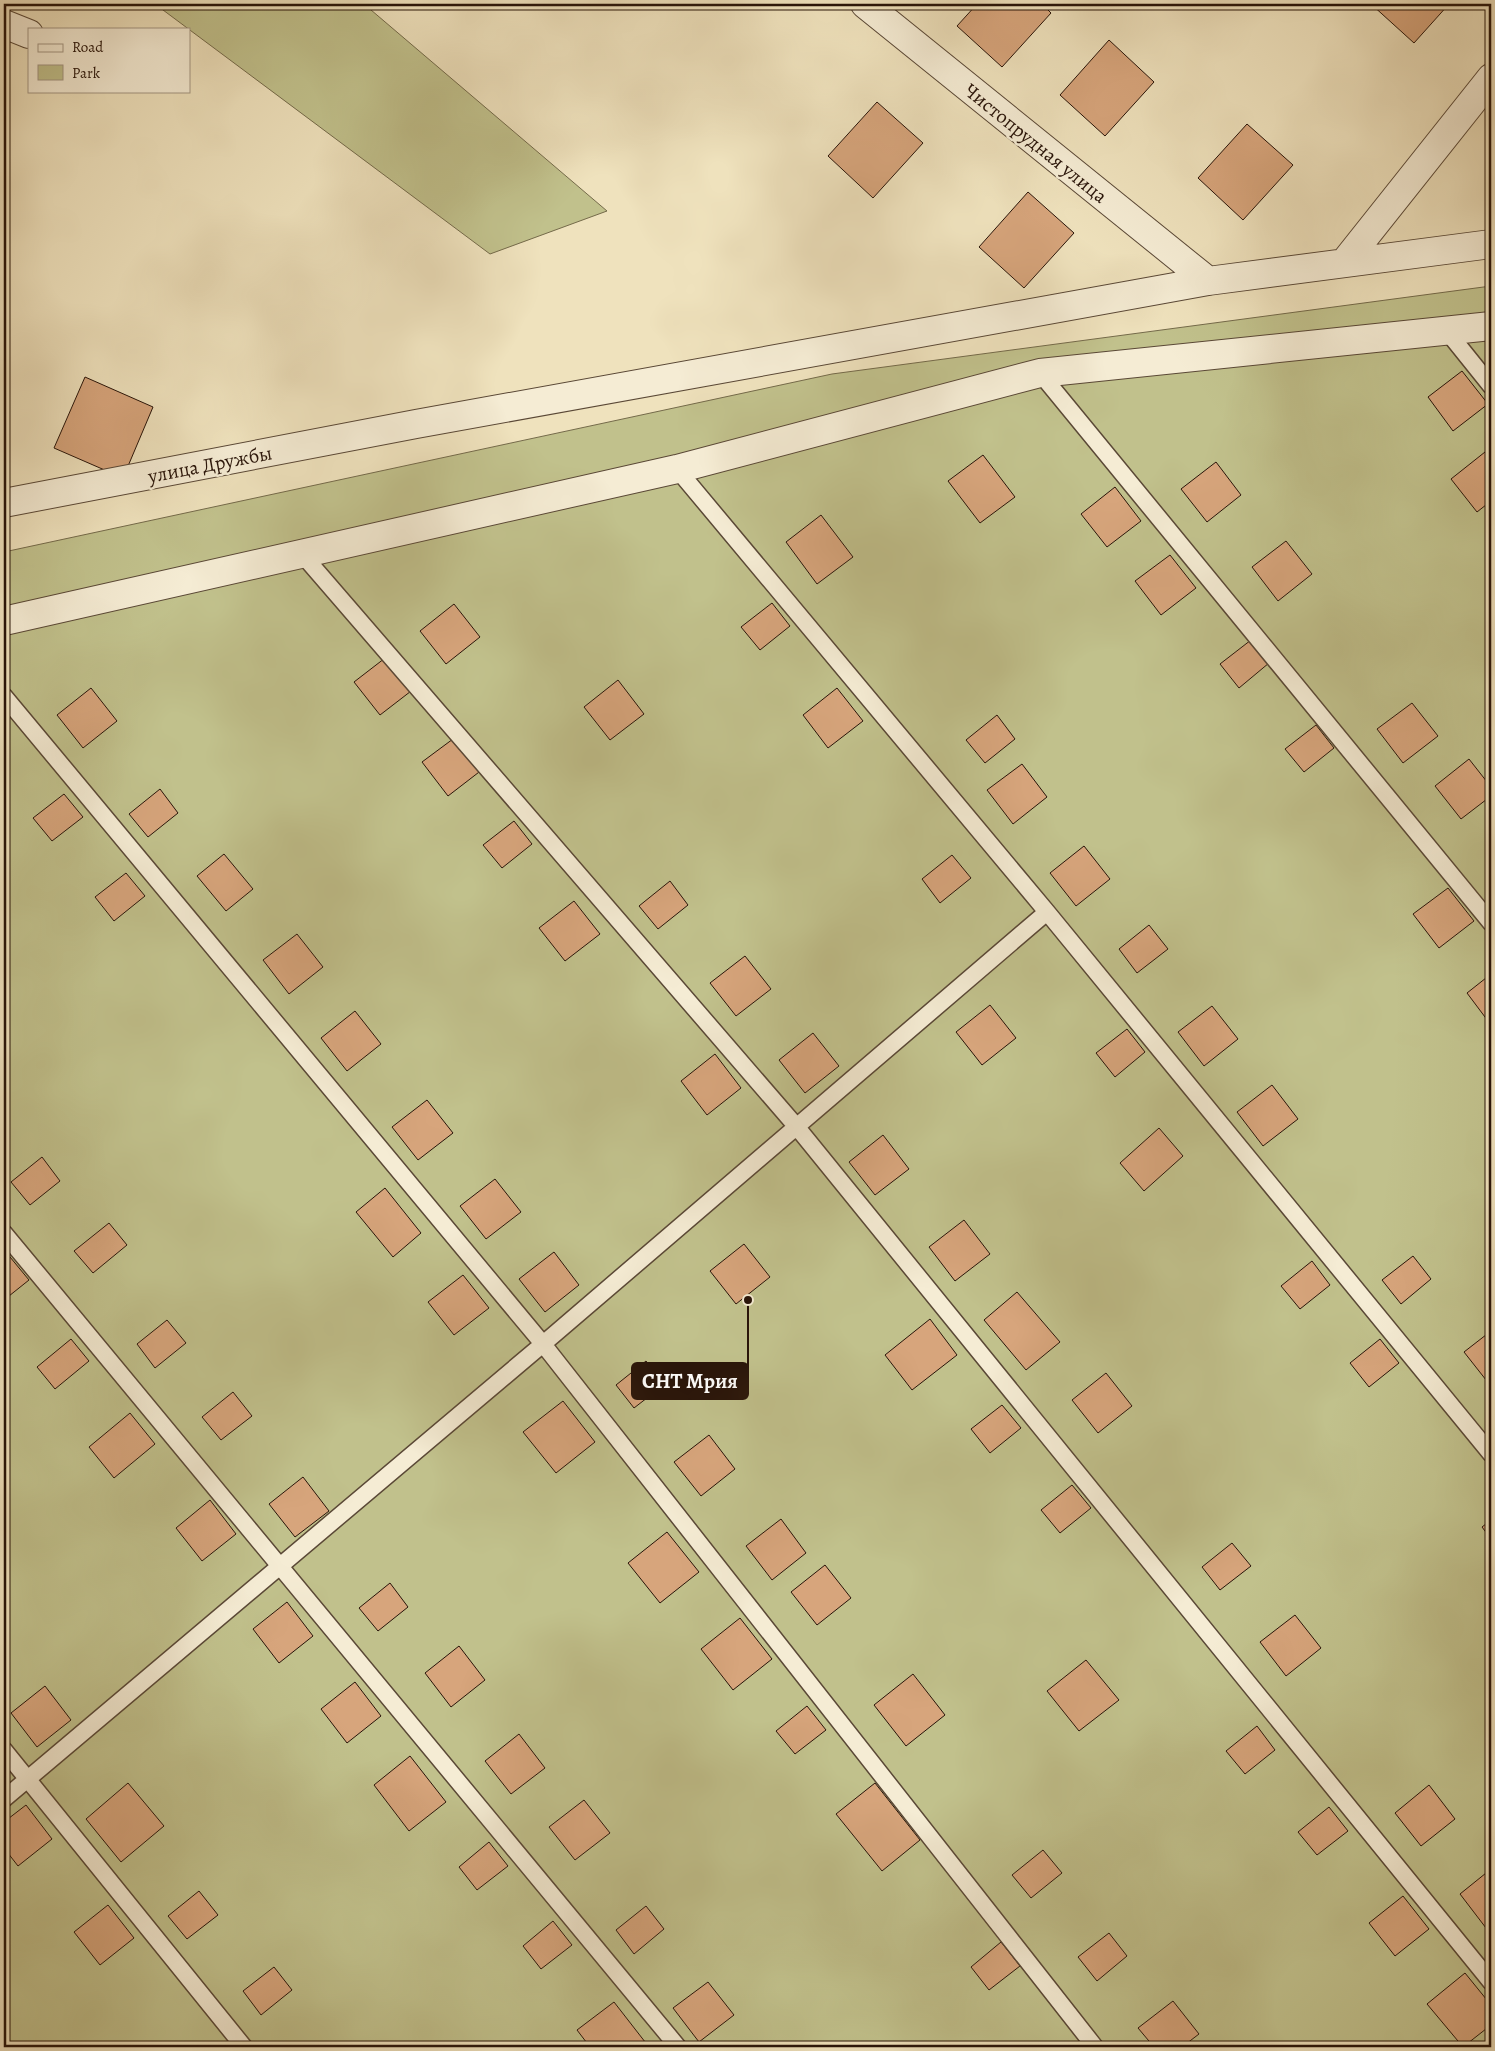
<svg xmlns="http://www.w3.org/2000/svg" width="1495" height="2051" viewBox="0 0 1495 2051" font-family="Alegreya,serif">
<rect width="100%" height="100%" fill="#efe2bd"/>
<filter id="stains"><feTurbulence type="fractalNoise" baseFrequency=".004" numOctaves="4"/><feColorMatrix values="0 0 0 0 .2 0 0 0 0 .09 0 0 0 0 .02 0 0 0 .5 -.17"/></filter>
<radialGradient id="worn" r=".72"><stop offset=".6" stop-color="#630" stop-opacity="0"/><stop offset="1" stop-color="#630" stop-opacity=".3"/></radialGradient>
<!-- green -->
<path fill="#c1c18c" stroke="#746a4a" d="M155,4H364L607,211L490,254Z
M1491,286V2047H4V552L832,374Z"/>
<!-- building -->
<path fill="#d7a57c" stroke="#281409" d="M977,4H1042L1051,13L1002,67L957,26Z
M1371,4H1449L1414,43Z
M1109,40L1154,82L1105,136L1060,95Z
M877,102L923,143L873,198L828,156Z
M1247,124L1293,165L1243,220L1198,178Z
M1028,192L1074,233L1024,288L979,247Z
M1462,371L1488,404L1453,431L1428,397Z
M85,377L153,407L123,478L54,448Z
M1485,452L1491,459V501L1477,512L1451,479Z
M983,455L1015,497L980,523L948,481Z
M1216,462L1241,495L1207,522L1181,489Z
M1115,487L1141,521L1107,547L1081,514Z
M821,515L853,557L817,584L786,542Z
M1286,541L1312,574L1278,601L1252,567Z
M1170,555L1196,588L1161,615L1135,581Z
M772,603L790,626L760,650L741,627Z
M454,604L480,637L446,664L420,631Z
M1251,640L1269,663L1239,688L1220,664Z
M389,655L415,688L380,715L354,682Z
M618,680L644,714L610,740L584,707Z
M91,688L117,721L83,748L57,715Z
M837,688L863,721L828,748L803,715Z
M1412,703L1438,736L1403,763L1377,729Z
M997,715L1015,739L985,763L966,740Z
M1316,725L1334,748L1304,772L1285,749Z
M457,736L483,769L448,796L422,762Z
M1469,759L1491,787V796L1461,819L1435,786Z
M1022,764L1047,797L1013,824L987,790Z
M160,789L178,813L148,837L129,814Z
M64,794L83,817L52,841L33,818Z
M514,821L532,844L502,868L483,845Z
M1084,846L1110,879L1076,906L1050,873Z
M224,854L253,889L226,911L197,876Z
M952,855L971,878L940,903L922,879Z
M126,873L145,896L114,921L95,897Z
M670,881L688,905L658,929L639,906Z
M1448,888L1474,921L1439,948L1413,914Z
M574,901L600,934L565,961L539,928Z
M1149,925L1168,949L1137,973L1119,949Z
M297,934L323,967L289,994L263,960Z
M745,956L771,989L736,1016L710,983Z
M1491,974V1025L1467,993Z
M990,1005L1016,1038L982,1065L956,1032Z
M1212,1006L1238,1039L1204,1066L1178,1032Z
M355,1011L381,1044L347,1071L321,1038Z
M1127,1029L1145,1052L1115,1077L1096,1053Z
M813,1033L839,1066L805,1093L779,1060Z
M715,1054L741,1088L707,1115L681,1081Z
M1272,1085L1298,1119L1263,1146L1237,1112Z
M427,1100L453,1133L418,1160L392,1127Z
M1159,1128L1183,1156L1144,1191L1120,1163Z
M883,1135L909,1169L875,1195L849,1162Z
M42,1157L60,1181L30,1205L11,1182Z
M495,1179L521,1212L486,1239L460,1206Z
M385,1188L421,1233L393,1257L356,1212Z
M964,1220L990,1254L955,1281L929,1247Z
M109,1223L127,1245L93,1273L74,1251Z
M744,1244L770,1277L736,1304L710,1271Z
M554,1252L579,1285L545,1312L519,1279Z
M1413,1256L1431,1279L1401,1304L1382,1280Z
M10,1257L29,1280L4,1300V1263Z
M1312,1261L1330,1285L1300,1309L1281,1286Z
M463,1275L489,1308L454,1335L428,1302Z
M1017,1292L1060,1342L1026,1370L984,1320Z
M930,1319L957,1355L912,1390L885,1355Z
M167,1320L186,1343L155,1368L137,1344Z
M1491,1331V1384L1490,1385L1464,1352Z
M71,1339L89,1361L55,1389L37,1367Z
M1380,1339L1399,1363L1369,1387L1350,1363Z
M646,1361L665,1384L634,1408L616,1385Z
M1106,1373L1132,1406L1098,1433L1072,1400Z
M233,1392L252,1416L221,1440L202,1417Z
M563,1401L595,1442L556,1473L523,1432Z
M1002,1405L1021,1428L990,1453L971,1429Z
M130,1413L155,1444L114,1478L89,1447Z
M709,1435L735,1469L701,1496L674,1462Z
M303,1477L329,1511L295,1537L269,1504Z
M1072,1485L1091,1508L1060,1533L1041,1510Z
M210,1500L236,1534L202,1561L176,1528Z
M781,1519L806,1553L772,1580L746,1546Z
M1491,1520V1539L1482,1527Z
M667,1532L699,1572L660,1603L628,1563Z
M1232,1543L1251,1566L1220,1590L1202,1567Z
M825,1565L851,1598L817,1625L791,1592Z
M390,1583L408,1607L378,1631L359,1608Z
M287,1602L313,1636L279,1663L253,1629Z
M1295,1615L1321,1648L1286,1676L1260,1642Z
M740,1618L772,1659L733,1690L701,1649Z
M459,1646L485,1680L451,1707L425,1673Z
M1086,1660L1119,1700L1079,1731L1047,1691Z
M913,1674L945,1715L906,1746L874,1705Z
M355,1682L381,1716L347,1743L321,1709Z
M45,1686L71,1720L37,1747L11,1713Z
M807,1706L826,1730L795,1754L776,1731Z
M1257,1726L1275,1750L1245,1774L1226,1751Z
M519,1734L545,1768L511,1794L485,1761Z
M410,1756L446,1802L409,1831L374,1785Z
M128,1783L164,1826L121,1862L86,1819Z
M875,1783L920,1840L882,1871L836,1814Z
M1429,1785L1455,1819L1421,1846L1395,1813Z
M584,1800L610,1833L575,1860L549,1827Z
M26,1805L52,1839L18,1866L4,1848V1822Z
M1329,1807L1348,1831L1317,1855L1298,1832Z
M489,1842L508,1866L477,1890L459,1867Z
M1043,1850L1062,1873L1031,1898L1012,1875Z
M1491,1869V1923L1486,1928L1460,1894Z
M199,1891L218,1915L187,1939L168,1916Z
M1403,1896L1429,1929L1395,1956L1369,1923Z
M108,1905L134,1938L100,1965L74,1932Z
M646,1906L664,1929L634,1954L616,1930Z
M553,1921L572,1945L541,1969L523,1946Z
M1109,1933L1127,1956L1097,1981L1078,1957Z
M1001,1942L1020,1966L989,1990L971,1967Z
M274,1967L292,1990L261,2015L243,1991Z
M1465,1973L1491,2005V2025L1463,2047L1427,2004Z
M708,1982L734,2015L699,2042L673,2008Z
M1173,2001L1199,2034L1182,2047H1154L1138,2028Z
M614,2002L649,2047H590L577,2030Z"/>
<g fill="none" stroke-linecap="round" stroke-linejoin="round">
<defs>
<path id="service" d="M1446,330L1491,386
M1040,373L1491,923
M677,469L1047,912L1491,1454
M302,554L796,1126L1491,1982
M4,696L543,1344L1095,2047
M4,1233L678,2047
M4,1750L244,2047
M4,1799L543,1344L1047,912"/>
<path id="minor" d="M865,4L1208,281
M4,24L29,34
M1344,263L1491,78
M4,503L416,424L1208,281L1491,244
M4,621L677,469L1040,373L1491,326"/>
</defs>
<!-- service casing -->
<use href="#service" stroke="#5a4836" stroke-width="19"/>
<!-- minor casing -->
<use href="#minor" stroke="#5a4836" stroke-width="30"/>
<!-- service -->
<use href="#service" stroke="#f5ecd4" stroke-width="16"/>
<!-- minor -->
<use href="#minor" stroke="#f5ecd4" stroke-width="28"/>
</g>
<g text-anchor="middle" stroke-width="5" stroke-linejoin="round" paint-order="stroke">
<!-- street labels -->
<g font-size="20" fill="#281409" stroke="#f5ecd4">
<text transform="translate(1036 143) rotate(39)" y="7">Чистопрудная улица</text>
<text transform="translate(210 464) rotate(-11)" y="7">улица Дружбы</text>
</g>
</g>
<!-- callouts -->
<path fill="none" stroke="#281409" stroke-width="2" d="M748 1300L748 1381"/>
<circle fill="#281409" stroke="#f5ecd4" stroke-width="2" cx="748" cy="1300" r="5"/>
<rect fill="#281409" stroke="#281409" stroke-width="2" x="632" y="1363" width="116" height="36" rx="5"/>
<g font-size="21" text-anchor="middle" font-weight="bold" fill="#fff">
<text x="690" y="1388">СНТ Мрия</text>
</g>
<!-- margin -->
<rect width="1495" height="2051" fill="none" stroke="#efe2bd" stroke-width="20"/>
<rect x="5" y="5" width="1485" height="2041" fill="none" stroke="#281409" stroke-width="2.5"/>
<rect x="10" y="10" width="1475" height="2031" fill="none" stroke="#281409"/>
<!-- legend -->
<rect x="28" y="28" width="162" height="65" fill="#f5ecd4" stroke="#a39683"/>
<rect x="38" y="44" width="25" height="8" fill="#f5ecd4" stroke="#a39683"/>
<text x="72" y="52" font-size="15" fill="#281409">Road</text>
<rect x="38" y="65" width="25" height="15" fill="#c1c18c" stroke="#a39683"/>
<text x="72" y="78" font-size="15" fill="#281409">Park</text>
<rect width="100%" height="100%" filter="url(#stains)"/>
<rect width="100%" height="100%" fill="url(#worn)"/>
</svg>
